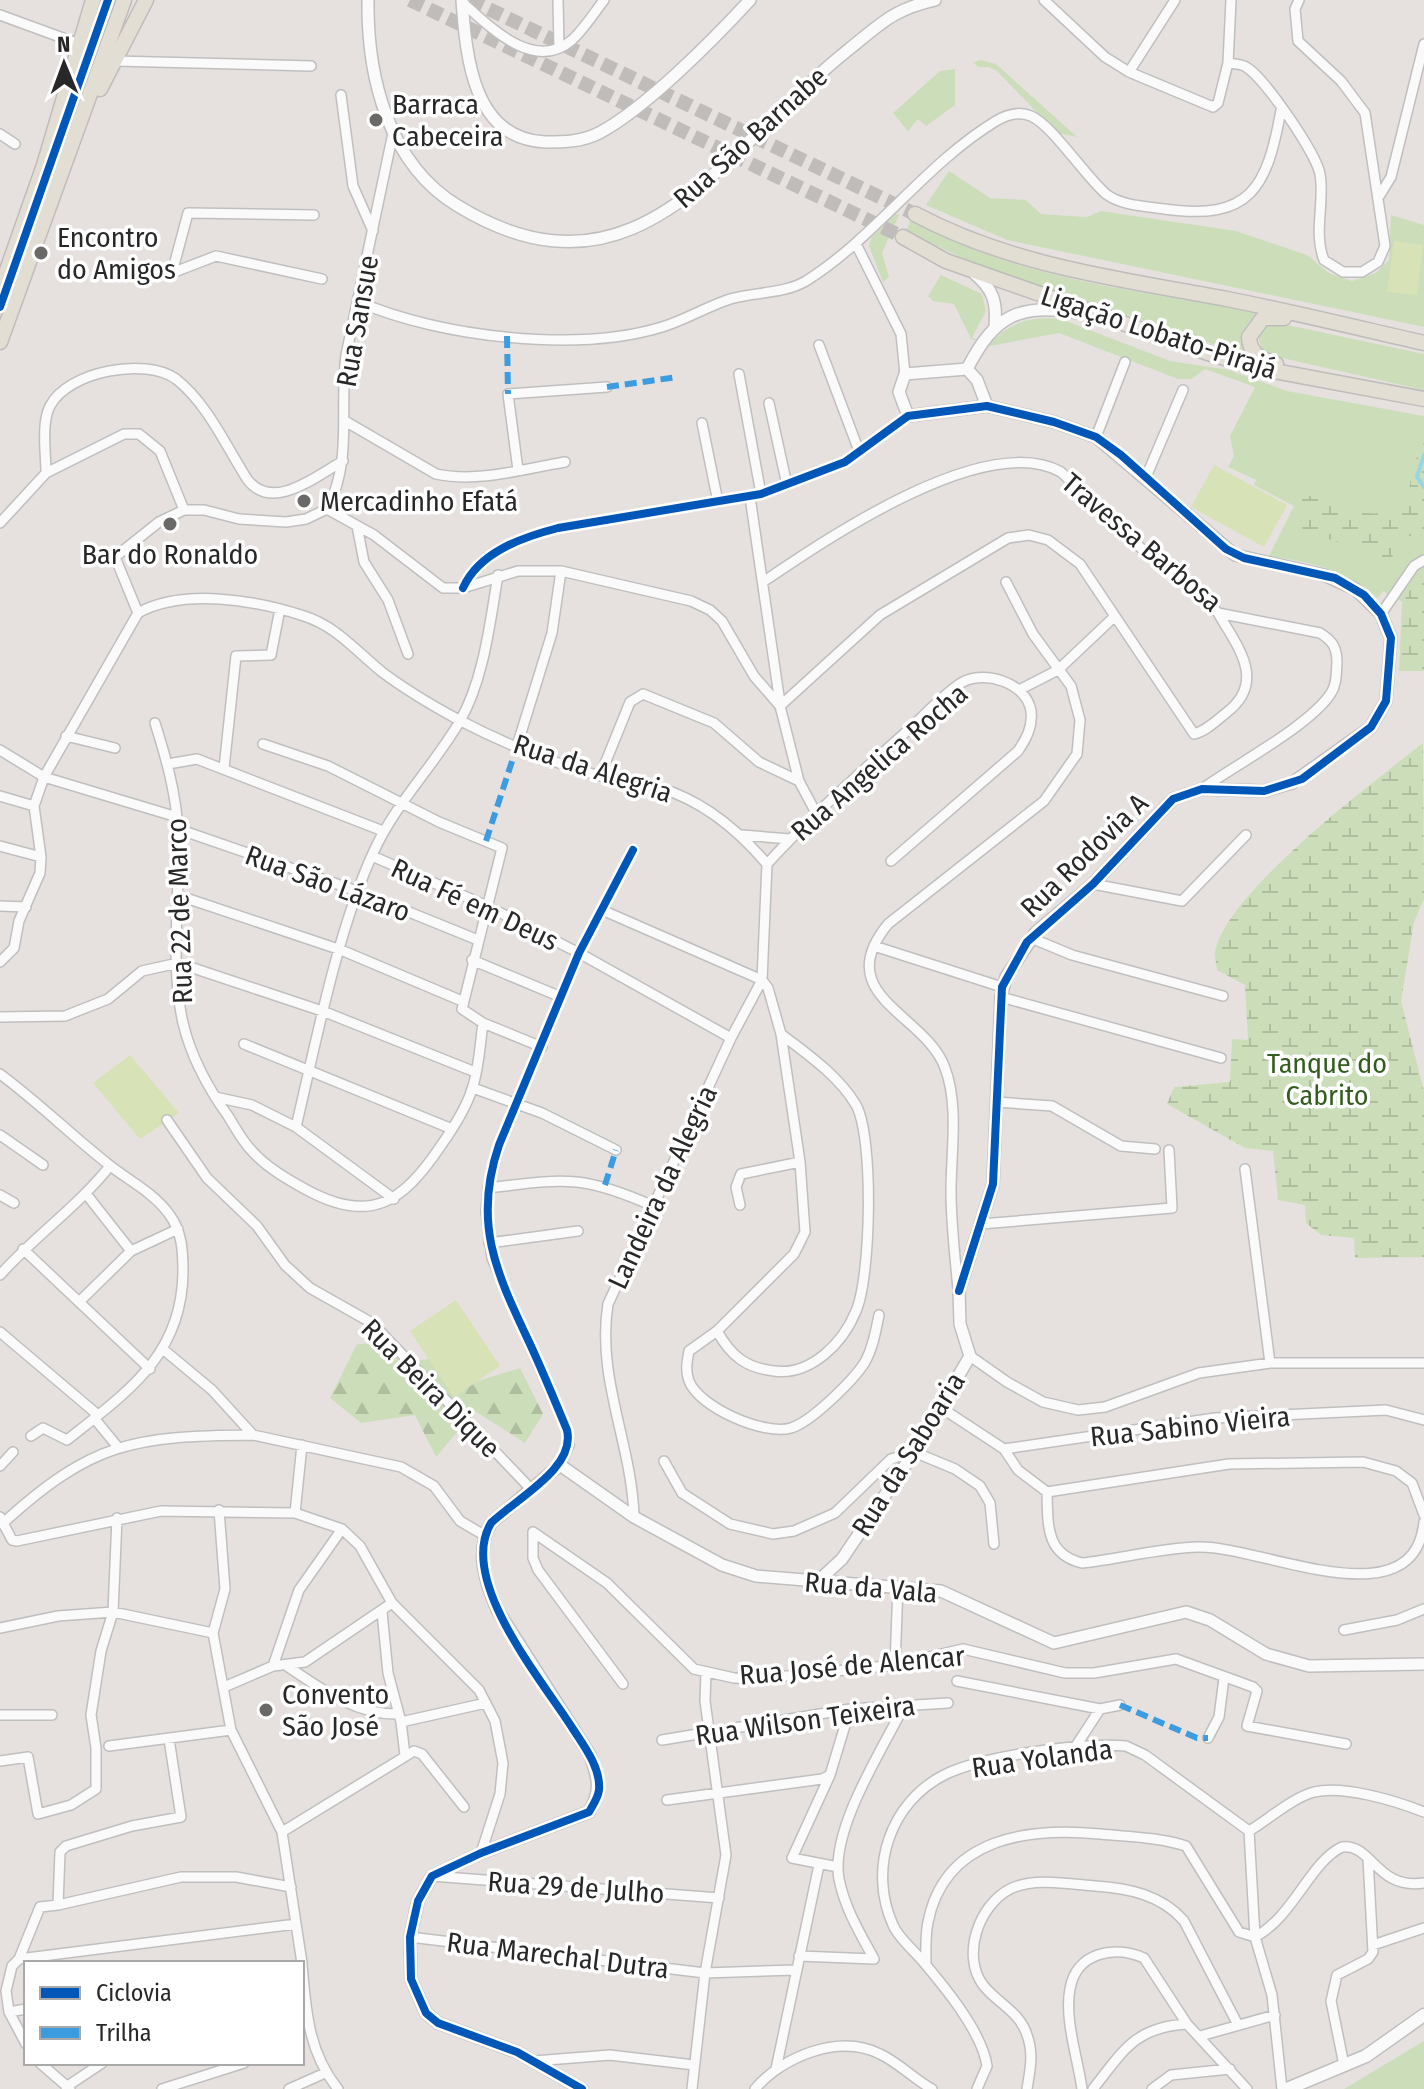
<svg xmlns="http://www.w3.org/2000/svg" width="1424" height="2089" viewBox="0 0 1424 2089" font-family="'Fira Sans Condensed',sans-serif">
<defs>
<pattern id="forest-firs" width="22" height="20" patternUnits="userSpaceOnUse" patternTransform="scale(2)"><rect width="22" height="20" fill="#ccdeb9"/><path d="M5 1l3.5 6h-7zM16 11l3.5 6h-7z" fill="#afbe9f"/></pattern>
<pattern id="wetland-marsh" width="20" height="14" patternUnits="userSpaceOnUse" patternTransform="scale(2)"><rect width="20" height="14" fill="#ccdeb9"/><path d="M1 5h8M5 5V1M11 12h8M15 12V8" fill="none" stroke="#afbe9f"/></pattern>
</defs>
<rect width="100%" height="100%" fill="#e6e1de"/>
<!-- green -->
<path fill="#ccdeb9" d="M981,60L996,64L1077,137L1057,133L997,71L989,67H978L973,62Z
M955,69V105L926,126L918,119L908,131L893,113L940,71Z
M949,171L990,198L1026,200L1041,214L1087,217L1101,211L1236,231L1307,255L1329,273L1352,281L1376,273L1389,260L1391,215L1424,225V327L1007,240L926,205Z
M896,214L899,215L882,253L889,277L883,282L869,246L872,237Z
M911,219C1015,280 1140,291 1257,312L1242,332L1245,355L975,264L906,231Z
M941,275L982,294L986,311L972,338L990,344C1010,322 1031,316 1061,319L1170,361L1229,370L1287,391L1424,416V671H1399L1402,602L1383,591L1378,598C1342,568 1314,563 1269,556L1294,506L1254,485L1256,480L1228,467L1234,456L1230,436L1255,387L1205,369L1192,379H1178L1059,333L990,346L971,339L954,304L933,301L928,296Z
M1278,323L1424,354V390L1264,354L1258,337L1267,324Z
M1424,2041V2089H1344Z"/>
<!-- forest -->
<path fill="url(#forest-firs)" d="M396,1343L410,1361L429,1359L454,1396L478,1381L520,1368L543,1414L525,1443L475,1411L436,1457L415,1415L361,1423L330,1398L357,1344Z"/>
<!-- wetland -->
<path fill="url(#wetland-marsh)" d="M1424,443V543L1419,534L1394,540L1391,573L1386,578L1380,560L1358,552L1355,547L1305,532L1298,523C1302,496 1281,496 1263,484C1301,483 1370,536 1406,502L1415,461Z
M1424,564V670H1400L1404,601Z
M1423,743L1424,899L1414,922L1401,1001L1424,1091V1257L1355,1258L1354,1238L1321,1235L1306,1223L1305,1205L1278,1200L1273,1151L1245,1148L1167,1104L1174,1087L1230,1082L1232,1039L1248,1040L1245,985L1217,970C1217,965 1214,957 1215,952C1226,892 1374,782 1423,743Z"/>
<!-- pitch -->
<path fill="#d7e2b7" d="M1394,241L1423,245L1417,295L1387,292Z
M1214,465L1287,505L1264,547L1191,507Z
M130,1055L179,1113L140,1139L93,1083Z
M456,1300L500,1366L454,1397L410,1331Z"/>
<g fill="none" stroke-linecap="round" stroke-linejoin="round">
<!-- stream -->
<path stroke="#97d6e2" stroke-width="4" d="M1424,455L1417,477L1424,487"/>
<!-- primary-tunnel -->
<path stroke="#c0bcba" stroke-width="14" stroke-dasharray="14 7" stroke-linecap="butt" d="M410,0L903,237
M470,0L915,214"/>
<defs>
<path id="minor" d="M558,0L559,47
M1044,0L1105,57L1129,72L1213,107L1218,103L1228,63L1231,0
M462,2C489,26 534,73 572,40C584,29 594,13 604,0
M0,15L82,45
M115,61L311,66
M1228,63C1234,64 1242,64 1246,67C1264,77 1316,153 1320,174C1325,202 1313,233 1324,260L1343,272H1362L1378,262L1385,246L1365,113L1341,81L1298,41L1295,9L1299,0
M1129,72L1175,0
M341,95L353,186L373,231
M0,134L15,144
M1378,198L1391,177L1424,44
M856,244L901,334L905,374
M173,269L188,213L314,215
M177,271L216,256L322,279
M359,302C440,337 577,353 662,327C685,320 706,307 730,299C754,292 784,294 806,281C876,237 925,164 996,121C1006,115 1019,111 1031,116C1052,125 1085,176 1106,194C1122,206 1145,206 1164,209C1251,221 1267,188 1281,110
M819,345L859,451
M739,374L761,494
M769,403L787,485
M345,421L436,474C478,483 523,469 565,462
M702,423L718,502
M1096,437L1125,362
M518,470L508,394L607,387
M46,473C46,454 41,423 50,406C68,371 146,357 176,379C207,403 226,446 247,479C272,513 316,476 343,461
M1146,477L1183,390
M750,497L780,703
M327,509C353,461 339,407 346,355L393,133
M0,523L46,473L124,434H139L160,451L184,510
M357,526L364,562L388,600L408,654
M763,582C825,540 985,430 1061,472L1142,549L1198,591L1218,613L1320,633C1333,641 1337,648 1337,663C1336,674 1337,684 1331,693C1311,725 1235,765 1202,789
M463,588C479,552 523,537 558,528L761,494L845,462L908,416
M138,613L115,557L159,522L184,510H204L239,519L286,522L306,519L327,509L374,535L443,588H463L518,571H561L691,601L710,610L722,621L754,676L780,706L799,781L816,813
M138,613C183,588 256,600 304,616C336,626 356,651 382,672C406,690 433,706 459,720C503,743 553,763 600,776C620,781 640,782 660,788C704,801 738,830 767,864
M1381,614L1414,566L1424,560
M1019,690L1058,670L1113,618
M780,706L880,615L1008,538L1029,535L1048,540L1080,564L1194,734C1206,731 1216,721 1226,713C1267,682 1238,647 1218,613
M155,723C166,758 176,793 178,830C181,892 169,962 183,1023C191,1057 208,1088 228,1116C235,1127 242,1141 252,1151C266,1167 287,1179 305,1189C370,1225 402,1203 440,1147C452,1130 466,1109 472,1089C479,1069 480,1044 483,1023
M66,736L115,748
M263,744L328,766L439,822L502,848L462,1009L483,1023L542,1047
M517,746L552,633L561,571
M0,750L44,777L177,817
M168,764L197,759L383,831
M224,768L236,656L271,655L280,609
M600,776L630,702L643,694L714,723L759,762L799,781
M0,796L34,806
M178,829L357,891L478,940
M742,835L790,839
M0,846L41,857
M372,856L487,906L579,953L731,1038
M767,864C810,817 858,775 906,732C923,717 941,696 961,683C984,669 1027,683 1031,711C1033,727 1026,739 1018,751L891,861
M1093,884L1182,901L1246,835
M180,896L341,950L462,1001
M0,906L26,907
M602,910L762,980
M1031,938L1072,955L1223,996
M874,946L1002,987
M472,960L561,997
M0,962L14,948L19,921L40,873L41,857L34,806L44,777L138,613
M762,980L768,988L781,1034
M1001,997L1221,1058
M0,1017L65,1016L108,999L142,971L178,963L325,1012L475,1072
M244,1044L452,1129
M0,1074C38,1102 71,1135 108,1164C129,1181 153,1192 169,1214C182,1231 183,1251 183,1272C182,1356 127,1392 67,1440L43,1428L31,1436
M473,1088L542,1113L616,1150
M215,1097L252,1105L296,1127
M996,1102L1052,1106L1121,1146L1155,1149
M167,1120L207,1178L257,1226L285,1265L310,1288L372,1323L530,1488
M0,1135L43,1165
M1245,1169L1270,1363
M488,1188C564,1179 581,1174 653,1206
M0,1195L14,1203
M87,1195L131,1251
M394,1199L296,1127C316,1042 337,932 373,853C395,804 433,767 460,721C484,679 490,622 498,575
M740,1205L736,1187L741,1174L800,1162
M981,1224L1172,1208L1169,1150
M489,1243L578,1231
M23,1249L150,1369
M0,1275C35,1236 77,1207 110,1166
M958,1289C955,1256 951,1224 951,1191C951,1152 959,1105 945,1068C926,1014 829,996 888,924L1044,801L1077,754L1080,720L1071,686L1033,634L1006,582
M79,1302L131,1251L178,1229
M717,1331C731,1356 746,1368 774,1371C811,1376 843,1343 856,1311C871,1277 874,1137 856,1105C839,1076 807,1054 781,1034L800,1162L805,1232L794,1254L717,1331L689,1351C687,1362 685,1370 689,1381C699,1407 764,1436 791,1428C811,1422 853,1381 865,1362C873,1348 876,1330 879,1315
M0,1332L98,1415
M164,1350L212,1390L253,1435L401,1467L434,1486L460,1521L484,1535
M970,1356L1007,1382L1043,1402L1078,1410L1105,1407L1199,1373L1270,1363H1424
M940,1407L1004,1449L1018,1470L1047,1492L1229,1464L1363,1462L1396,1471L1412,1483L1424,1515
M94,1418L117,1446
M1004,1449L1215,1418L1386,1410L1424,1420
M664,1461L682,1493L730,1524L773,1534L794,1531L835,1513L891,1459L914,1452L955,1469L980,1486L990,1503L994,1544
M560,1465L569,1445L567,1430L492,1258L486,1212L488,1188L499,1145L579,953L633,850
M0,1466L13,1452
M1047,1492C1048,1524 1045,1554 1082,1563C1120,1559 1159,1548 1198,1547C1260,1545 1414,1623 1424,1522
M219,1510L225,1589L213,1633L231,1730L282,1832L302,1963
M295,1513L302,1445
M0,1517L12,1540L17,1541L161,1511L295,1513L342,1529L360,1546L392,1603L479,1690L495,1721L503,1763L500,1794L481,1853
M634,1517C632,1444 596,1378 608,1304L731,1038L762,980L767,864
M2,1524C93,1441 134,1436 253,1435
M533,1532L607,1583L694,1669L734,1678L757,1679L895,1665L963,1649L1065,1673H1094L1176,1659L1253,1687L1257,1691L1247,1726L1346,1744
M533,1532V1558L538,1570L623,1684
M382,1612L388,1673L401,1722L405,1755
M0,1628L58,1616L113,1612L213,1633
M1344,1630L1397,1620L1424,1609
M895,1665L898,1586
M273,1666L299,1590L342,1529
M287,1666C321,1689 356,1715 398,1714
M957,1681L1100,1709L1120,1705
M224,1687L273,1666L305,1662L392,1603
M0,1715H52
M401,1722L486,1703
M1208,1738L1219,1717L1224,1678
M662,1740L850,1709L948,1703
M109,1746L231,1730
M1074,1749L1100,1709
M0,1761L28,1757L38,1814L71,1805L96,1789V1748L91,1715L101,1651L113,1612L117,1518
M830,1775L792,1858L838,1867
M667,1800L822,1779L830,1775L850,1709
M1249,1831L1255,1937L1272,1995L1282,2089
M1249,1831C1269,1819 1292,1798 1314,1792C1344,1785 1396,1801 1424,1812
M282,1832L414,1751L422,1754L464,1807
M432,1876L719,1898
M58,1905L181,1877H236L291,1887
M410,1937L705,1973L796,1970
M1255,1937C1294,1916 1310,1862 1342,1847C1372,1843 1376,1890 1424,1883
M1373,1945L1424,1928
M799,1956L874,1959
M19,1959L296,1924
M874,1959C860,1933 845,1909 839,1879C830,1830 882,1750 904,1706
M302,1965C306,2010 308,2052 338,2089
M926,1965C926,1951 925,1936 928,1922C945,1837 1029,1827 1100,1834C1129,1837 1158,1837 1186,1846L1239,1932L1255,1937
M9,2012L26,2009
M1200,2036L1275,2015
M26,2044L9,2012L6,1991L12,1966L19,1959L40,1907L58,1905L60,1852L66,1846L132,1826L181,1817L169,1739
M534,2061L610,2055L694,2065
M40,2063L70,2089
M1344,2065L1331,2001L1337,1975L1368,1959L1373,1952L1368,1858
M776,2069L819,1865
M66,2087L102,2063
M162,2089L244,2063
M289,2089L325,2073
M692,2089L705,1973L726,1855L705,1701L706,1672
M755,2089C782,2057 839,2033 880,2054C899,2063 914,2079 932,2089
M977,2089L987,2066C982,2031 942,1984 920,1958C911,1948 898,1937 893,1925C868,1870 889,1802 946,1774C984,1756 1083,1742 1126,1746L1145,1755L1249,1831
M1027,2089C1030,2070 1034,2054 1027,2035C1020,2012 996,2002 983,1985C961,1955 979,1905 1010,1889C1033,1877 1071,1884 1095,1886C1128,1888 1162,1895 1184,1921L1237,2023
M1082,2089C1078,2059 1064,2019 1070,1989C1076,1952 1115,1945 1144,1958L1187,2024L1247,2089
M1093,2089C1123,2051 1135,2027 1187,2024
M1152,2089L1171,2075L1230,2069"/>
<path id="tertiary" d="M368,0C367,76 388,164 458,206C637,315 724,148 848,50C882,23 892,10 935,0
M462,0C466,57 473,139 545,142C564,142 581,142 599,133C645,109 714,39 750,0
M975,274C993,289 997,302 995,325
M967,369C995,315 1018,303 1079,313
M816,1583L842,1559L914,1452L970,1356L960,1324L959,1291L993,1184L1001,997L1006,977L1036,932L1093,884L1173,799L1202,789L1264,791L1292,783L1371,727L1386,701L1391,638L1381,614L1355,589L1324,575L1235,555L1096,437L1054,422L987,406L908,416L899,392L905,374L967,369L977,380L987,406
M582,2089L517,2052L438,2023L426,2013L411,1979L410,1937L418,1901L432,1876L481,1853L589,1812C602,1791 598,1777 590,1755L498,1611C485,1583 475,1551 491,1523L560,1465L634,1517L722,1565L756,1576L941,1591L1054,1643L1186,1612L1210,1620L1266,1654L1309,1666L1424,1664"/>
<path id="secondary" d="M1287,2089L1366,2056L1424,2015"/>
<path id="primary" d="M100,89L146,0
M915,214C1012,266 1120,279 1227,299C1293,312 1358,328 1424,343
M903,237L946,261L1205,352L1258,368L1424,399
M0,290L44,165L93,0
M0,342L124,0
M1276,364C1260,359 1250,354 1249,337L1263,318H1284"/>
</defs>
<!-- minor casing -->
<use href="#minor" stroke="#c0bfbf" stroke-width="12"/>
<!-- tertiary casing -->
<use href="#tertiary" stroke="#c0bfbf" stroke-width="14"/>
<!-- secondary casing -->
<use href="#secondary" stroke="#c0bfbf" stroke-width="15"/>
<!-- primary casing -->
<use href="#primary" stroke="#bfbdbc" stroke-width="17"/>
<!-- minor -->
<use href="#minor" stroke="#fbfafa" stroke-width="9"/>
<!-- tertiary -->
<use href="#tertiary" stroke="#fbfafa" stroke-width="11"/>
<!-- secondary -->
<use href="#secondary" stroke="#fbfafa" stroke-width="12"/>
<!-- primary -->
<use href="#primary" stroke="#e3ded4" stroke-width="14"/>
<!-- quiet -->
<path stroke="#3d9ce0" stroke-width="6" stroke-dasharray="12 6" stroke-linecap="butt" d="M507,336L508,394
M607,387L677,377
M486,841L517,746
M605,1185L616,1150
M1120,1705L1197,1738H1208"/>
<defs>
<path id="cycleway" d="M0,307L108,0
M463,588C479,552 523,537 558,528L761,494L845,462L908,416L987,406L1054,422L1096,437L1121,455L1226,549L1244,558L1335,578L1364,595L1381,614L1391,638L1386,701L1371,727L1302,779L1264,791L1202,789L1173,799L1093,884L1027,942L1002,987L993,1184L959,1291
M582,2089L517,2052L438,2023L426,2013L411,1979L410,1937L418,1901L432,1876L481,1853L589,1812C593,1805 598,1798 599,1790C601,1768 584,1746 573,1729C542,1680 457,1580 491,1523C517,1498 576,1468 567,1430C555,1401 543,1372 530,1344C497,1274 472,1224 499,1145L579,953L633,850"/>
</defs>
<!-- cycleway casing -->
<use href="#cycleway" stroke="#fff" stroke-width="13"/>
<!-- cycleway -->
<use href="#cycleway" stroke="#0057b8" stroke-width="8"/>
</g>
<!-- markers -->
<g fill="#6a6968" stroke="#fff" stroke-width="3">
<circle cx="376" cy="120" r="8"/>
<circle cx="41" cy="253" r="8"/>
<circle cx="304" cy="501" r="8"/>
<circle cx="170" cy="524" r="8"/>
<circle cx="266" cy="1710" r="8"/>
</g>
<g text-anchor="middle" stroke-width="7" stroke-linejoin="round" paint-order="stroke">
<!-- poi labels -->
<g font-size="28" fill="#282828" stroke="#fff" text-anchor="start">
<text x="392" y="114">Barraca<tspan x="392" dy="32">Cabeceira</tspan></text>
<text x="57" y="247">Encontro<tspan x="57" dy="32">do Amigos</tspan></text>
<text x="320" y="511">Mercadinho Efatá</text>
<text x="170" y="564" text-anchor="middle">Bar do Ronaldo</text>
<text x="282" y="1704">Convento<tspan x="282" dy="32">São José</tspan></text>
</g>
<!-- street labels -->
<g font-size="28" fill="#282828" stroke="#fff">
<text transform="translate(750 137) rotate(-42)" y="10">Rua São Barnabe</text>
<text transform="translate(357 321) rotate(-80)" y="10">Rua Sansue</text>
<text transform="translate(1159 332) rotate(18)" y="10">Ligação Lobato-Pirajá</text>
<text transform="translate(1142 542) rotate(40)" y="10">Travessa Barbosa</text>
<text transform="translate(879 762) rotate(-41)" y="10">Rua Angelica Rocha</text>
<text transform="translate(593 768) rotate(18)" y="10">Rua da Alegria</text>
<text transform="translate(1084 855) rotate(-44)" y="10">Rua Rodovia A</text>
<text transform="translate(328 883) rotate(20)" y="10">Rua São Lázaro</text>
<text transform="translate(475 904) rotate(25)" y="10">Rua Fé em Deus</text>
<text transform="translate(179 911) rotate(-92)" y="10">Rua 22 de Marco</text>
<text transform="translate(662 1187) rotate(-65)" y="10">Landeira da Alegria</text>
<text transform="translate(431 1388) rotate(45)" y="10">Rua Beira Dique</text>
<text transform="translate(1190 1426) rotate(-6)" y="10">Rua Sabino Vieira</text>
<text transform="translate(908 1454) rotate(-58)" y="10">Rua da Saboaria</text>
<text transform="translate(871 1587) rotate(5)" y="10">Rua da Vala</text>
<text transform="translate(852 1665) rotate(-5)" y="10">Rua José de Alencar</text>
<text transform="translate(805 1720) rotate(-8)" y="10">Rua Wilson Teixeira</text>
<text transform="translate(1042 1758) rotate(-8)" y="10">Rua Yolanda</text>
<text transform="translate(576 1887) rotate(4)" y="10">Rua 29 de Julho</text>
<text transform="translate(558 1955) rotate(7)" y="10">Rua Marechal Dutra</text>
</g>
<!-- park labels -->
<g font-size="28" fill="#325d1f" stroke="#fff">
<text x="1327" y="1073">Tanque do<tspan x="1327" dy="32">Cabrito</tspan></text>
</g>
</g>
<!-- legend -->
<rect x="24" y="1961" width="280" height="104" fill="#ffffff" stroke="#a9a9a9" stroke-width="2"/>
<rect x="40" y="1987" width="40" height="12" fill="#0057b8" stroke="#a9a9a9" stroke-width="2"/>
<text x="96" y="2001" font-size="24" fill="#282828">Ciclovia</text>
<rect x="40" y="2027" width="40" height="12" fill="#3d9ce0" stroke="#a9a9a9" stroke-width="2"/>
<text x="96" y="2041" font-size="24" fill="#282828">Trilha</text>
<!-- north arrow -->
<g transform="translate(64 64) rotate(359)" stroke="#ffffff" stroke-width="6" paint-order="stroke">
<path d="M0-6L14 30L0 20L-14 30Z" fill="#282828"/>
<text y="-12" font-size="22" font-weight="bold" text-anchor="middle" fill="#282828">N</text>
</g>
</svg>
